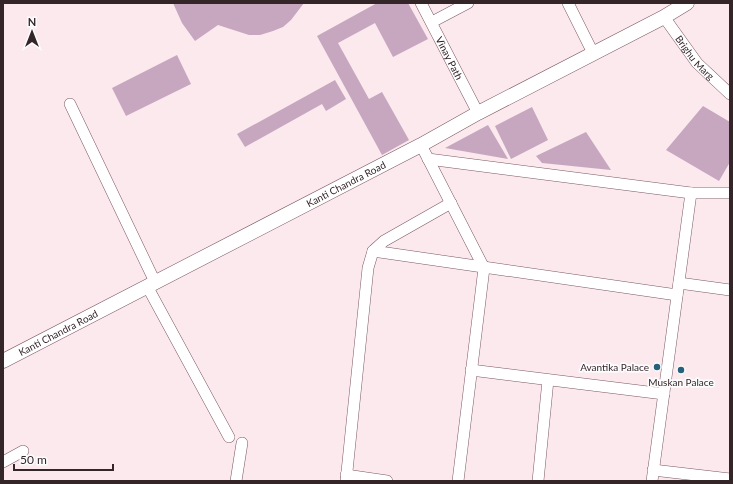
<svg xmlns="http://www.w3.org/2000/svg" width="733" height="484" viewBox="0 0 733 484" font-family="Lato,sans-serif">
<rect width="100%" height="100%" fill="#fbe9ee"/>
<!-- building -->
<path fill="#c6a7bf" d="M173,3H304L291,20L283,27L273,31L260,35H249L218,25L195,41L182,23Z
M377,3H408L428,39L393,57L375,23L338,43L369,99L382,92L409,140L382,155L317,36Z
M177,55L191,84L126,116L112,88Z
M335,80L346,99L326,111L322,104L245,147L237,134Z
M703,106L730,122V162L719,181L666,150Z
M532,107L548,140L511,159L495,126Z
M488,125L508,159L445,148Z
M586,132L611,170L542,163L536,156Z"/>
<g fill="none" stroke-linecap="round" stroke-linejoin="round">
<defs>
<g id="minor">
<path id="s1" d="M421,3L478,113"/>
<path d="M568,3L593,53"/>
<path id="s2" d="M664,17L697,63L730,94"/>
<path d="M432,22L468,3"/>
<path d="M70,104L155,282"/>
<path d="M421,145L484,268L458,481"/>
<path d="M428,159L691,193"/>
<path d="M373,251L677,295"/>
<path d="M679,283L730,290"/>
<path d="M147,286L229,437"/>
<path d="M471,370L664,394"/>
<path d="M3,462L23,451"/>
<path d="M653,470L730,479"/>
<path d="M346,475L387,481"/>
<path d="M236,481L242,443"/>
<path d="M346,481L368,268L373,251L384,241L451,203"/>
<path d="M538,481L548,380"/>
<path d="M652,481L691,193H730"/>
</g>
<g id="tertiary">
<path id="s3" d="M3,361L421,145L478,113L664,17L687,3"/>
</g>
</defs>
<!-- minor casing -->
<use href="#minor" stroke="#7c5863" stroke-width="12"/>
<!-- tertiary casing -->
<use href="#tertiary" stroke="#7c5863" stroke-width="15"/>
<!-- minor -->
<use href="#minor" stroke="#fff" stroke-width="11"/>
<!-- tertiary -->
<use href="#tertiary" stroke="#fff" stroke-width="14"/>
</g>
<!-- markers -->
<g fill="#27607a" stroke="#fcfcfc" stroke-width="1.5">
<circle cx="657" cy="367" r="4"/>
<circle cx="681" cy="370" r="4"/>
</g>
<g text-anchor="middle" stroke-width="3.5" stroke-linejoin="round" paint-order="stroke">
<!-- street labels -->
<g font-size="10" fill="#342529" stroke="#fcfcfc">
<text dy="4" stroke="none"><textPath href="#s2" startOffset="51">Brighu Marg</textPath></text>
<text dy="4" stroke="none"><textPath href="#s1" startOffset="62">Vinay Path</textPath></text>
<text dy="4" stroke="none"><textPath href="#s3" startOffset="386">Kanti Chandra Road</textPath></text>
<text dy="4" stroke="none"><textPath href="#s3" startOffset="62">Kanti Chandra Road</textPath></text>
</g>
<!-- poi labels -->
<g font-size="10" fill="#342529" stroke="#fcfcfc" text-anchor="end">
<text x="649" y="371">Avantika Palace</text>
<text x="681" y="386" text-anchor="middle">Muskan Palace</text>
</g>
</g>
<!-- border -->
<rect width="733" height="484" fill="none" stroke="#342529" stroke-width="8"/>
<!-- north arrow -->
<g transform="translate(32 32)" stroke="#fcfcfc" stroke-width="3" paint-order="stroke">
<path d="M0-3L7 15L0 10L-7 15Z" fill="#342529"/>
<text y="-6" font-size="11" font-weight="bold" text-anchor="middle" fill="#342529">N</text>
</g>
<!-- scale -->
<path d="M14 464v6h99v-6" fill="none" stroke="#342529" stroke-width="2"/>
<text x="20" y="464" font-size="12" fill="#342529" stroke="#fcfcfc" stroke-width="3" paint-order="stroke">50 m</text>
</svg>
